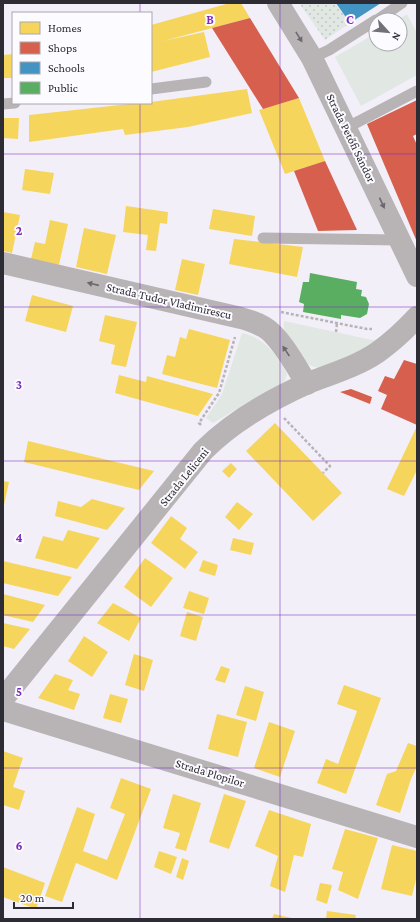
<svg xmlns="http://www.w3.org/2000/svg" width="420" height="922" viewBox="0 0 420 922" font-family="'Crimson Pro',serif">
<defs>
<pattern id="park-dots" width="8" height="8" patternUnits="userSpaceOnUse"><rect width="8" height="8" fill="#e1e8e3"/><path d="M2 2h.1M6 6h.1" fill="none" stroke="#c1c7c3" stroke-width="1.8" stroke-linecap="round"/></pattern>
</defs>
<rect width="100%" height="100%" fill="#f2eff9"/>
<!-- grass -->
<path fill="#e1e8e3" d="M407,14L417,33V75L361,106L335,57L376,33V44H400V20H398Z
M284,321L377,341L370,347L320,368C303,367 293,348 283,336Z
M242,333C263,337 278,355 287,374L285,380L282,383L213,423L206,418L222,394Z"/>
<!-- park -->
<path fill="url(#park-dots)" d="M299,3H336L350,23L325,40Z"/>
<!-- homes -->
<path fill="#f6d55c" d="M230,3H241L250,18L163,41L204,32L210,57L151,72V25Z
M13,54V78H3V55Z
M247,89L252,113L188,127L125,135L123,129L29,142V115L138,103H151V102Z
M299,98L325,161L285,174L259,110Z
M3,118H19L18,139L3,138Z
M25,169L54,173L50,194L22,190Z
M126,206L168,212L167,224L160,223L156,251L146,250L148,235L123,232Z
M213,209L255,216L252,236L209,229Z
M3,212L20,215L12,253L3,251Z
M50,220L68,224L59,265L31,259L35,242L45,244Z
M84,228L116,235L107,274L76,267Z
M234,239L303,247L297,277L229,264Z
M182,259L205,264L198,295L175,290Z
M32,295L73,306L66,332L25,321Z
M105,315L137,322L126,367L111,364L115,345L99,341Z
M189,329L230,340L217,388L162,374L167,355L175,357L180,337L186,339Z
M119,375L146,382L147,376L213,394L198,416L115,393Z
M275,423L342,493L313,521L246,451Z
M417,426V470L404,496L387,489Z
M28,441L154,471L139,490L24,462Z
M231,463L237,469L229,478L222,471Z
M3,481L9,482L4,505H3Z
M92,499L125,508L107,530L55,516L58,501L81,507Z
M237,502L253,514L239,530L225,517Z
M171,516L187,528L180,539L198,552L185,569L151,543Z
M68,530L100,538L77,569L35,558L43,536L63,541Z
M233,538L254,543L251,555L230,550Z
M145,558L173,578L151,607L124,587Z
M203,560L218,565L215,576L199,571Z
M3,561L72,577L58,596L3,583Z
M189,591L209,598L204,614L183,608Z
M3,594L45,605L33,622L3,615Z
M113,603L141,618L129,641L97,623Z
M187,612L203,617L196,641L180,636Z
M3,623L30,629L14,649L3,646Z
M84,636L108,652L92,677L68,661Z
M134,654L153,660L144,691L125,685Z
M221,666L230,669L225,683L215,680Z
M55,674L73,680L68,690L80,694L74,710L38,698Z
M344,685L381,698L346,794L317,783L326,759L338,764L357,711L337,704Z
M245,686L264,692L256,721L236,715Z
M110,694L128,699L121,723L103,718Z
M217,714L247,722L238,757L208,749Z
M269,722L295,731L280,777L254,768Z
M408,743L417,746V766L411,779L400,813L376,805L387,774L396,771Z
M3,751L23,758L13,787L25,791L19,810L3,805Z
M121,778L151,789L117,880L76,863L62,902L45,896L77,807L95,814L83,851L107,860L125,814L110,808Z
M173,794L201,803L186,851L175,848L180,833L163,828Z
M224,794L246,801L229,849L209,842Z
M269,810L311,824L303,857L294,855L285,892L270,886L278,856L255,846Z
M345,829L378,838L358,899L338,890L343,872L332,869Z
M392,845L417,851V875L412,896L381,889Z
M159,851L177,857L171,874L154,867Z
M182,858L189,861L183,880L176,877Z
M3,867L45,883L36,909L3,897Z
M320,883L332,885L327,904L316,900Z
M327,911L356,915L355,919H326Z
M274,914L292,918V919H272Z"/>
<!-- shops -->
<path fill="#d6604d" d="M250,18L299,98L263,109L212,28Z
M417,100V134L413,136L417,145V242L367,124Z
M325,161L357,230L318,231L294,171Z
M404,360L417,364V425L381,409L387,395L378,391L385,376L394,379Z
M351,389L372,397L370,404L340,392Z"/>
<!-- schools -->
<path fill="#4393c3" d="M336,3H381L350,23Z"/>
<!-- public -->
<path fill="#5aae61" d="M310,273L357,282L356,289L362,290L361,296L366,297L369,304L367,314L360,318L341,315V319L303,312L304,304L299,302L303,282H309Z"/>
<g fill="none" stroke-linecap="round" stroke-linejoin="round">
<!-- path -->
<path stroke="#b7b4b8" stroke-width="2.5" stroke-dasharray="3 2" stroke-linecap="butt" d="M281,312L367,329H372
M336,332L337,323
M284,418L330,466L323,473
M201,425L199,423L219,393L235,337"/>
<!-- service -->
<path stroke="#b8b4b6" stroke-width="11" d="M377,20L402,3
M312,58L329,50L376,20
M151,89L206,82
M3,104L15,103
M346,128L417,91
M263,238L399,240"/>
<!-- minor -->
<path stroke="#b8b4b6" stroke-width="22" d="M3,263L241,318C248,320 257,323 264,327C280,336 297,368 307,384
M3,710L417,837"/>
<!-- tertiary -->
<path stroke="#b8b4b6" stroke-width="22" d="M278,3L312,58L417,276
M3,699L203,451C233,421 270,400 308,383C331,374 358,366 378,352C392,342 405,330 417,317"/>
</g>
<!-- one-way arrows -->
<defs><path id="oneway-solid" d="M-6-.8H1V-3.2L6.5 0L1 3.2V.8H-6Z"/></defs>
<g fill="#6c696e">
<use href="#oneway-solid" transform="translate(299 37) rotate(58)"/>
<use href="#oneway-solid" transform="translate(382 203) rotate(65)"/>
<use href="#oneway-solid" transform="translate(93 284) rotate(-167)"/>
<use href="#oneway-solid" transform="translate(286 351) rotate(-124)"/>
</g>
<!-- grid -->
<path fill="none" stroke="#7b2cbf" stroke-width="1" stroke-opacity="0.55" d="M140,3V13M280,3V919M140,103V919M3,154H417M3,307H417M3,461H417M3,615H417M3,768H417"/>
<g text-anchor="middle" stroke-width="4" stroke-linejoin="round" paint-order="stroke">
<!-- street labels -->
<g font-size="12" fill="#2d2b33" stroke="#fcfbff">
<text transform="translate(351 138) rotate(64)" y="4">Strada Petőfi Sándor</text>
<text transform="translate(169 301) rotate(13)" y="4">Strada Tudor Vladimirescu</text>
<text transform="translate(184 477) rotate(-51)" y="4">Strada Leliceni</text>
<text transform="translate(210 773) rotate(17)" y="4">Strada Plopilor</text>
</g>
</g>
<g font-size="13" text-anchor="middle" font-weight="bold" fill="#7b2cbf" stroke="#fcfbff" stroke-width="4" stroke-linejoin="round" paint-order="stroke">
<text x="210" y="24">B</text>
<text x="350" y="24">C</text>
<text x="19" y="235">2</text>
<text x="19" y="389">3</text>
<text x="19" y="542">4</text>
<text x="19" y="696">5</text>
<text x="19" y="850">6</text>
</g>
<!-- border -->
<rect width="420" height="922" fill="none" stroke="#2d2b33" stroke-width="8"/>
<!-- legend -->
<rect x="12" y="12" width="140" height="92" fill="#fcfbff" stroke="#a9a8ad"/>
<rect x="20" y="22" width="20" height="12" fill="#f6d55c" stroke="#a9a8ad"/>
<text x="48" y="32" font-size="12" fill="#2d2b33">Homes</text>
<rect x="20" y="42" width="20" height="12" fill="#d6604d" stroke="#a9a8ad"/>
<text x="48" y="52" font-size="12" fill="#2d2b33">Shops</text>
<rect x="20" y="62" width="20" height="12" fill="#4393c3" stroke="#a9a8ad"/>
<text x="48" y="72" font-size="12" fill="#2d2b33">Schools</text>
<rect x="20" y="82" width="20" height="12" fill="#5aae61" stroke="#a9a8ad"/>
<text x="48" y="92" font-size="12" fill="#2d2b33">Public</text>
<!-- north arrow -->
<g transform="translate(388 32) rotate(117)"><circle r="19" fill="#fcfbff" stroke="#a9a8ad"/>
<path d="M0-3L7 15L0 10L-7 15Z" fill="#727078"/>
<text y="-6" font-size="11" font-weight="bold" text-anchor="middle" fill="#2d2b33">N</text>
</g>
<!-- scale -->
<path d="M14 902v6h59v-6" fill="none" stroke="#2d2b33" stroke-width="2"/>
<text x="20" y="902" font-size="12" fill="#2d2b33" stroke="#fcfbff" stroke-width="3" paint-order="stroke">20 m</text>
</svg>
